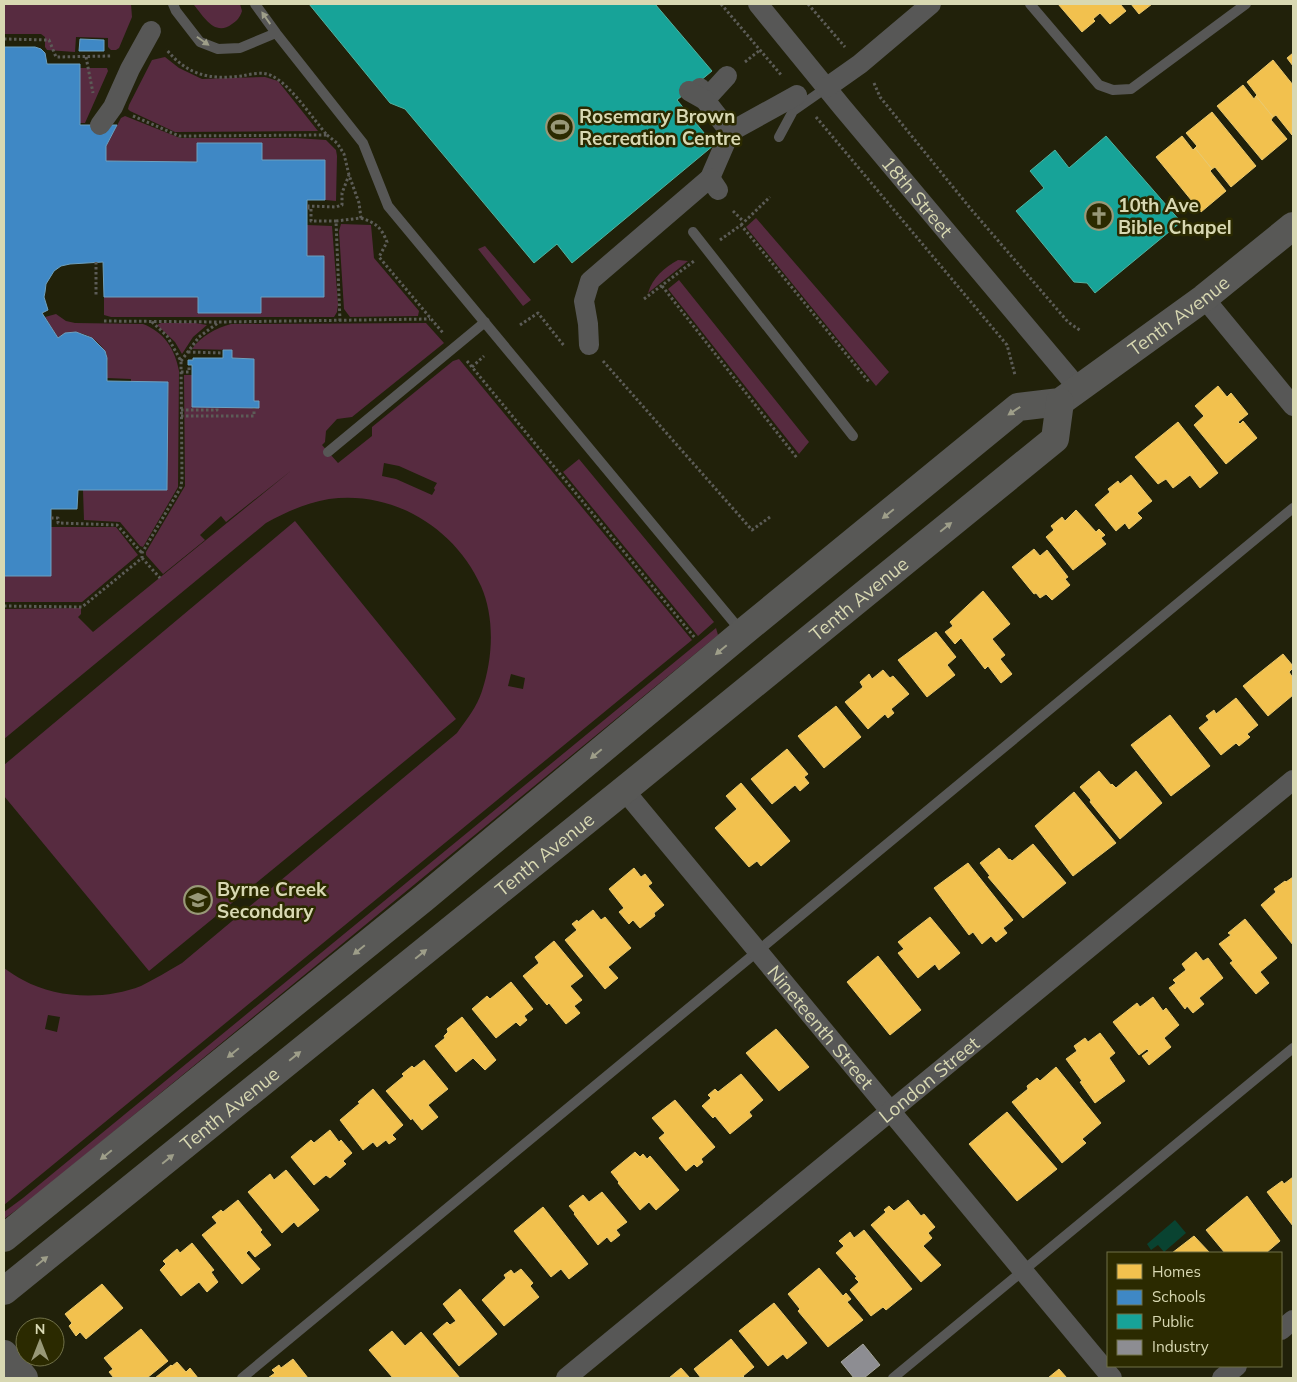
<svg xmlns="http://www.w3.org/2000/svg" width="1297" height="1382" viewBox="0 0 1297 1382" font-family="Mulish,sans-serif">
<rect width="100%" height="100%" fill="#21210a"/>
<!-- green -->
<path fill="#572b40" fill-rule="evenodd" d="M4,4H131L132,17L119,48L116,50H111L108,47V38L76,37L75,52L47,50L45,47V37L41,34H4Z
M195,4H240L242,11C240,17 237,21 232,24C215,37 204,17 194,5Z
M165,57L179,68L202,79L265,77L278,81L318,131L175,132L130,111L128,109L129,105L152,60Z
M80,68H107L108,71L85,123H80Z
M125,116L180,138H296L326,140L336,150L337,156L336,201L325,200V161L262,160V143H197V162L106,161V146L121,118Z
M756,218L889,372L876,386L746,227Z
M341,224L371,225L374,258L419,311L418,316L350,317L344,309L339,231Z
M307,225L332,226L338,304L337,312L334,317H111L104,315V297H198V313H261V297L324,296V256H307Z
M485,246L531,300L523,306L478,249Z
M678,260L688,261L648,293C653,277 664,268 678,260Z
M679,280L809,442L799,454L668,289Z
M56,314L66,321L75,323L143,324C164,332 175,349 179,371L178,487L143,547L140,546L120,522L84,520L83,490H167L168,382H131V379L107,378C107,370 109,358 105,351C94,334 74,327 58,338L45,317Z
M161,323H195L207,325L193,337L182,354L175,342L157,325Z
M426,323L444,343L352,417L337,419L326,431L325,442L322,445L338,463L372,436V427L453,361L459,359L692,640L4,1205V968C10,972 17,977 23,980C57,999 106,1000 141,986C155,979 168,971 182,963L457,733C466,720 477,707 482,691C493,658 495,618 481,586C455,528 393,490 329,499C306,503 286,512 266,523L4,739V609L81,608V614L78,617L93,632L292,470L226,522L221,516L200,535L205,540L163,574L146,555V552L185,486L184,375H192V407H259V401H254V359L232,358V350L192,349C201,336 216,328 231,324ZM384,463L399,466L437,483L434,488L435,490L432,495L396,479L382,476ZM511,674L525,678L523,689L508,686ZM48,1015L60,1017L57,1032L45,1029Z
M579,459L714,622L698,636L563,472Z
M295,521L456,719L149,971L4,796V765Z
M51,527H116L138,555L82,602H4V576H51Z
M716,628L718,635L34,1197L4,1219V1212L23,1198Z"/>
<!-- water -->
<path fill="#094331" d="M1175,1220L1186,1233L1164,1252L1158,1245L1151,1250L1147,1244Z"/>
<!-- homes -->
<path fill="#f2c14e" stroke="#eac86c" d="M1058,4H1120L1126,11L1110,24L1100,13L1093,19L1095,21L1082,32Z
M1131,4H1152L1139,14Z
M1293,53V66L1287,58Z
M1273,60L1293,85L1292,135L1276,115L1273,117L1256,96L1257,95L1247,82Z
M1243,85L1254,99L1256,96L1273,117L1271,120L1287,139L1262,160L1217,106Z
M1212,112L1256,166L1231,187L1215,167L1212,169L1195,148L1197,146L1186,133Z
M1182,136L1193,150L1195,148L1212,169L1210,171L1226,191L1201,212L1156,157Z
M1218,386L1227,397L1231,393L1248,414L1238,422L1240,424L1243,421L1257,438L1226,464L1194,425L1204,416L1195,406Z
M1178,422L1218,473L1200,488L1190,475L1173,488L1166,479L1158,484L1135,457Z
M1131,475L1152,501L1137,513L1142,518L1129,529L1125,523L1116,531L1095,505L1110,492L1108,489L1118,481L1120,484Z
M1076,510L1096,532L1099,529L1105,535L1101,538L1106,544L1073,570L1046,537L1054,530L1051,526L1062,517L1065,521Z
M1034,549L1040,556L1047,550L1068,577L1065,579L1070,585L1052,600L1046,594L1040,598L1036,593L1034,594L1012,567Z
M983,591L1010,624L992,639L1005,655L1000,659L1012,674L1001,683L988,666L985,669L961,638L955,644L945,632L953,626L950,622Z
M936,632L956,657L947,665L955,675L927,697L898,660Z
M1283,654L1293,666V668L1289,672L1293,678V695L1268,716L1243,686Z
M883,670L890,678L893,676L909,694L891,709L894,713L888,718L885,714L868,729L845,702L863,687L860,682L869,674L872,679Z
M1236,698L1258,725L1247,734L1250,737L1239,746L1236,743L1221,755L1199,728L1209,720L1206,716L1214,710L1216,714Z
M836,706L861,737L824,768L798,736Z
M1170,715L1210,766L1171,796L1131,745Z
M787,749L808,774L804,777L809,783L800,791L795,785L772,804L751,779Z
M1099,771L1111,785L1112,784L1116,788L1136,771L1162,803L1120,839L1090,802L1091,800L1080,787Z
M741,783L790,841L761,866L757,861L749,867L715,828L737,809L726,796Z
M1074,792L1116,843L1073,876L1035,826Z
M1033,844L1066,883L1023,918L988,877L990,876L980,863L999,848L1009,860L1010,859L1012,861Z
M968,863L1013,920L1003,928L1007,933L996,942L991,936L982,944L973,932L969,935L934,888Z
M634,868L641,877L645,874L652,883L648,886L664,905L654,913L655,916L640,928L633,920L629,924L619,912L624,908L609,889Z
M1293,877V945L1261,905L1276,892L1274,889L1285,881L1286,882Z
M593,910L601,920L605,917L631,948L608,967L618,978L605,989L565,940L577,930L572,924L577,920L578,922Z
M930,917L960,953L939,970L935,964L918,978L898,953L904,949L898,942Z
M1245,919L1277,958L1260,972L1269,983L1256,994L1230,963L1233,961L1219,944L1231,935L1228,933Z
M554,941L583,976L570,986L582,1000L574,1006L580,1013L566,1024L549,1003L547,1005L523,976L539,963L535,957Z
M1196,952L1203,961L1208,958L1223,978L1199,998L1204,1004L1193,1013L1187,1006L1185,1009L1169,988L1176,983L1173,980L1186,970L1182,964Z
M878,956L921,1010L890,1035L847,982Z
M511,982L533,1009L524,1016L527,1020L520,1026L516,1022L496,1038L472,1009L487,996L490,999Z
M1153,997L1163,1011L1166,1008L1179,1025L1164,1038L1171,1047L1149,1065L1142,1056L1149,1051L1147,1049L1139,1055L1113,1022L1137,1003L1140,1007Z
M462,1017L496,1060L485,1070L473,1058L456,1072L435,1046L445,1038L444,1036L448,1032L447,1029Z
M776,1029L809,1067L779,1091L746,1053Z
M1100,1033L1115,1053L1109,1058L1125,1081L1095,1103L1080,1082L1082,1081L1066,1059L1077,1051L1074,1046L1085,1038L1088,1042Z
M424,1060L448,1089L428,1105L438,1117L422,1130L412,1118L411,1120L386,1091L404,1076L402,1074L412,1066L414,1068Z
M1056,1067L1101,1123L1082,1139L1086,1143L1062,1163L1012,1102L1028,1089L1027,1086L1037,1078L1040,1081Z
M741,1074L763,1100L749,1112L752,1116L730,1134L715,1116L713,1118L702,1106L711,1098L708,1095L715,1089L718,1092Z
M373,1089L403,1125L392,1135L396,1139L389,1144L386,1140L377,1147L373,1142L363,1150L340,1120L360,1103L358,1102Z
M675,1100L715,1147L701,1159L703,1162L697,1167L694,1164L686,1171L659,1138L665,1133L652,1118Z
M1007,1112L1057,1169L1017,1201L969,1144Z
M330,1130L339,1142L341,1140L352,1153L343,1161L346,1164L330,1178L326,1175L314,1185L291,1157L311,1140L314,1143Z
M635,1152L640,1157L643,1154L647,1159L650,1156L679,1190L656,1210L649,1202L640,1210L618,1183L619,1182L611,1172Z
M286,1170L319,1210L298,1227L294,1222L282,1233L248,1192L270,1174L274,1180Z
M1293,1177V1226L1267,1192L1282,1181L1284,1184Z
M602,1192L627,1222L616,1230L620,1235L611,1242L607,1237L598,1245L574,1214L575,1213L569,1206L583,1195L589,1202Z
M1247,1196L1280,1241L1266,1253H1225L1206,1230Z
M238,1200L262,1230L260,1232L271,1245L255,1257L249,1250L246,1253L260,1269L242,1284L202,1235L217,1223L212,1217L221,1210L223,1212Z
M908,1200L921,1216L924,1214L935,1227L928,1233L932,1238L923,1246L941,1265L921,1282L871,1225L886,1212L884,1210L889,1206L894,1211Z
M543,1207L588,1264L569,1279L561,1269L551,1277L514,1231Z
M864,1230L912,1289L886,1310L883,1307L871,1316L850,1290L859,1282L855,1278L857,1277L836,1253L844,1246L839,1241L850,1232L854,1238Z
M1194,1236L1210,1253H1172Z
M192,1243L214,1270L211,1272L218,1282L207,1292L199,1282L181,1296L160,1270L166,1264L163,1261L177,1249L180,1253Z
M819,1268L843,1296L846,1293L851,1299L847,1302L863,1320L828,1347L798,1311L800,1309L788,1294Z
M521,1269L533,1283L530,1286L539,1297L504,1326L482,1300L506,1278L504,1275L511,1270L514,1274Z
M102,1284L123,1308L86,1339L80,1332L76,1336L69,1326L72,1323L65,1314Z
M460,1289L497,1334L459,1366L433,1334L447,1322L450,1325L456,1321L443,1304Z
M774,1303L807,1343L787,1359L783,1354L768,1366L739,1331Z
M141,1329L168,1361L147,1378H114L109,1372L113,1369L104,1358Z
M392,1331L405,1346L421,1332L460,1378H393L369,1350Z
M731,1339L754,1367L743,1376L745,1378H701L694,1369Z
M293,1359L308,1378H268L275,1373L272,1370L279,1365L281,1368Z
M177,1362L186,1372L190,1368L198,1378H155L171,1365L172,1366Z
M681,1368L690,1378H669Z
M1059,1369L1067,1378H1048Z"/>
<!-- schools -->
<path fill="#3f88c5" stroke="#6da0bf" d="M80,39L104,40V51H79Z
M4,47H35L41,49L45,53L47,64H80V125H117L106,146V161L197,162V143H262V160H325V200H307V256H324V297H261V313H198V297H104L103,262L70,264L61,266L54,271L46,284L45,292L44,297L48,310L42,313L58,338L65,333L76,332L92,338L105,351L107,358V381L168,382L167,490H78L77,509H51V576H4Z
M223,350H232V358L254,359V401H259V408L192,407V365H188V360H193V358H223Z"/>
<!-- public -->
<path fill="#17a398" stroke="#51b3a0" d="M309,4H655L712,71L677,100L714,145L572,263L557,244L534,263L405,109L390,103Z
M1106,136L1181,222L1095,293L1087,283L1074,282L1016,211L1044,188L1030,171L1055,150L1069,168Z"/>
<!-- industry -->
<path fill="#8d8d92" stroke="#a4a49c" d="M863,1344L880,1365L864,1378H854L841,1362Z"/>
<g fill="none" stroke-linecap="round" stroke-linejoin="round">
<!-- path -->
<path stroke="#5c5c57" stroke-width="3" stroke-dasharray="2.5 2.5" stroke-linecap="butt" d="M721,4L782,76
M808,4L845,47
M4,39L49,40L56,57L112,56
M86,57L93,93
M745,62L760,50
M874,83L880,97L970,208L1068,322L1081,331
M133,116L179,136L327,135C313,119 290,84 272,76C263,71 251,74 242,76C209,80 187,75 166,49
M816,117L1007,345L1015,375
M327,135L337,143L344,154L349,175L359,203L361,218L336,221L340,321
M307,206L336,207L342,205V193L349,175
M307,208H311V221H336
M733,211L743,221
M361,218C376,223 381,227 387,242L379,257L443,333
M741,225L770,197
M720,240L741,225L869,382
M96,262V295
M662,286L797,458
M644,299L694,261
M104,321L219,322L430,319
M520,325L538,313L565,347
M188,352L223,353
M181,361L199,337L219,322
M467,361L695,638
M603,361L752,530L770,517
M472,367L484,356
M181,372H189V365
M181,410H217V407
M181,416H254V408
M51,518H58V523L117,525L142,553
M142,558L160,578
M4,606L82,607L142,558V553L181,487L182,479L181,361L167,336L151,321"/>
<!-- lane -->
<path stroke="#575756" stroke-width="10" d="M173,4L176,11L200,42L218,49L240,48L276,33
M255,4L276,33L363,143L388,206L741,631
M1030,4L1099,85L1113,90L1131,89L1246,4
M779,137L793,111L826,88
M693,232L853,436
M328,452L485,322
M242,1378L1293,508
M893,1378L1293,1048"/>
<!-- street -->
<g stroke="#575756" stroke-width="20">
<path id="s1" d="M758,4L842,107L1078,388"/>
<path d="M700,88L705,100L727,76"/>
<path d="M826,88L860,64L931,4"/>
<path d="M689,91L705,100L730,132L710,178"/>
<path d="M100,125L113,107L130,69L151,31"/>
<path d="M730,132L797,95"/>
<path d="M1204,298L1293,406"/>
<path d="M589,345L588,324L584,301L590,281L710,178L718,190"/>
<path id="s2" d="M624,790L1112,1378"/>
<path d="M1281,1330L1293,1320"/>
<path id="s3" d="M566,1378L1293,780"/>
<path d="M1222,1378L1237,1366"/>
</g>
<!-- secondary -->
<g stroke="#585856" stroke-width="28">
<path id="s4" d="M4,1238L424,898L742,633L1018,407L1060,402L1204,298L1293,226"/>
<path id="s5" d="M4,1291L624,790L1055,439L1060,402"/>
<path d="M4,1354L24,1378"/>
</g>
</g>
<!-- one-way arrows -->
<defs><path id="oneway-solid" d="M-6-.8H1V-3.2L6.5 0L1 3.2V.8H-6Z" transform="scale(1.25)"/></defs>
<g fill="#9e9e89">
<use href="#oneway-solid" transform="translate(266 18) rotate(-125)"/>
<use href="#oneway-solid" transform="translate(203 41) rotate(35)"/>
<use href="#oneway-solid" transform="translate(1014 411) rotate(146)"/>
<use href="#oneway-solid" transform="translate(888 514) rotate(141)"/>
<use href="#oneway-solid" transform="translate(946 527) rotate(-39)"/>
<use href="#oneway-solid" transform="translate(721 650) rotate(140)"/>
<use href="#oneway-solid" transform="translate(596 754) rotate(140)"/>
<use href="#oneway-solid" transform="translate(359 950) rotate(141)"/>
<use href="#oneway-solid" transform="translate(421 954) rotate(-39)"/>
<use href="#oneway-solid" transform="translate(233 1053) rotate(141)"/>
<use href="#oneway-solid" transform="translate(295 1056) rotate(-39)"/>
<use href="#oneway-solid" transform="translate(106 1155) rotate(141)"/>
<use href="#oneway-solid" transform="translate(168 1159) rotate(-39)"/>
<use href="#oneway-solid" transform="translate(42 1261) rotate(-39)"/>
</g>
<!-- icons -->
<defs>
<symbol id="stadium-ring" viewBox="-11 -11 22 22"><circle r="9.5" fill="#2b2a00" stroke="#989877" stroke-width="1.5"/><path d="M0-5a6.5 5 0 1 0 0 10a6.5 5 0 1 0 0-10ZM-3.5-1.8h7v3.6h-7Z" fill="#989877"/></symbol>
<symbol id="church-ring" viewBox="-11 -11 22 22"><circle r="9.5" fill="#2b2a00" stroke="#989877" stroke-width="1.5"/><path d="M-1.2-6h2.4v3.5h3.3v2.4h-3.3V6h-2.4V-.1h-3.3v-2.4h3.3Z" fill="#989877"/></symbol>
<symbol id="school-ring" viewBox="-11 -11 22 22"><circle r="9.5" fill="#2b2a00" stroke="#989877" stroke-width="1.5"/><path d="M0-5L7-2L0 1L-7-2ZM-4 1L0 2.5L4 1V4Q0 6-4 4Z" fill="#989877"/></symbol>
</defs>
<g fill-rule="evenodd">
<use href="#stadium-ring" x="544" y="111" width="32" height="32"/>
<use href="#church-ring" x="1083" y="200" width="32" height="32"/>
<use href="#school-ring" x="182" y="884" width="32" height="32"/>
</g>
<g text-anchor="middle" stroke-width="5" stroke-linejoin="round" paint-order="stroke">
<!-- poi labels -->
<g font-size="19" font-weight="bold" fill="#d8d8b2" stroke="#2b2a00" text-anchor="start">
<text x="579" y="123">Rosemary Brown<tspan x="579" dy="22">Recreation Centre</tspan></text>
<text x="1118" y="212">10th Ave<tspan x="1118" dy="22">Bible Chapel</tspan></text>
<text x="217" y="896">Byrne Creek<tspan x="217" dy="22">Secondary</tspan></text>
</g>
<!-- street labels -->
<g font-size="19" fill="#d8d8b2" stroke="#2b2a00">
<text dy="7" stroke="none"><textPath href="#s1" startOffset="250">18th Street</textPath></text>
<text dy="7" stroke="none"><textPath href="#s4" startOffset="1500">Tenth Avenue</textPath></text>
<text dy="7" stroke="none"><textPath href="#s5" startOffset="1100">Tenth Avenue</textPath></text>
<text dy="7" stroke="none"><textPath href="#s5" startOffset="695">Tenth Avenue</textPath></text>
<text dy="7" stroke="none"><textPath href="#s2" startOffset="308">Nineteenth Street</textPath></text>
<text dy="7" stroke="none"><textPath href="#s3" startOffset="470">London Street</textPath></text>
<text dy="7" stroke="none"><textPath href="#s5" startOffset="290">Tenth Avenue</textPath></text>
</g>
</g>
<!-- border -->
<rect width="1297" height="1382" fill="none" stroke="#d8d8b2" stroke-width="10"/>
<!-- legend -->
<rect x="1107" y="1252" width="175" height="115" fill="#2b2a00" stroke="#707047"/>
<rect x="1117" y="1264" width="25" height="15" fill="#f2c14e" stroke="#707047"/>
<text x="1152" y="1277" font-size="15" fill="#d8d8b2">Homes</text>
<rect x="1117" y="1290" width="25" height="15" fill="#3f88c5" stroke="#707047"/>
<text x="1152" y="1302" font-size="15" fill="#d8d8b2">Schools</text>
<rect x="1117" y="1314" width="25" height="15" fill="#17a398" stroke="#707047"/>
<text x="1152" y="1327" font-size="15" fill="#d8d8b2">Public</text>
<rect x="1117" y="1340" width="25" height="15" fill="#8d8d92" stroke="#707047"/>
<text x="1152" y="1352" font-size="15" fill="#d8d8b2">Industry</text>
<!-- north arrow -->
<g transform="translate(40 1342)"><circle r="24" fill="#2b2a00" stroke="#707047"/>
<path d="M0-4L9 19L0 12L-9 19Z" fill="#989877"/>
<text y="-8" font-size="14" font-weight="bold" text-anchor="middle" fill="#d8d8b2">N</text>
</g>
</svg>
